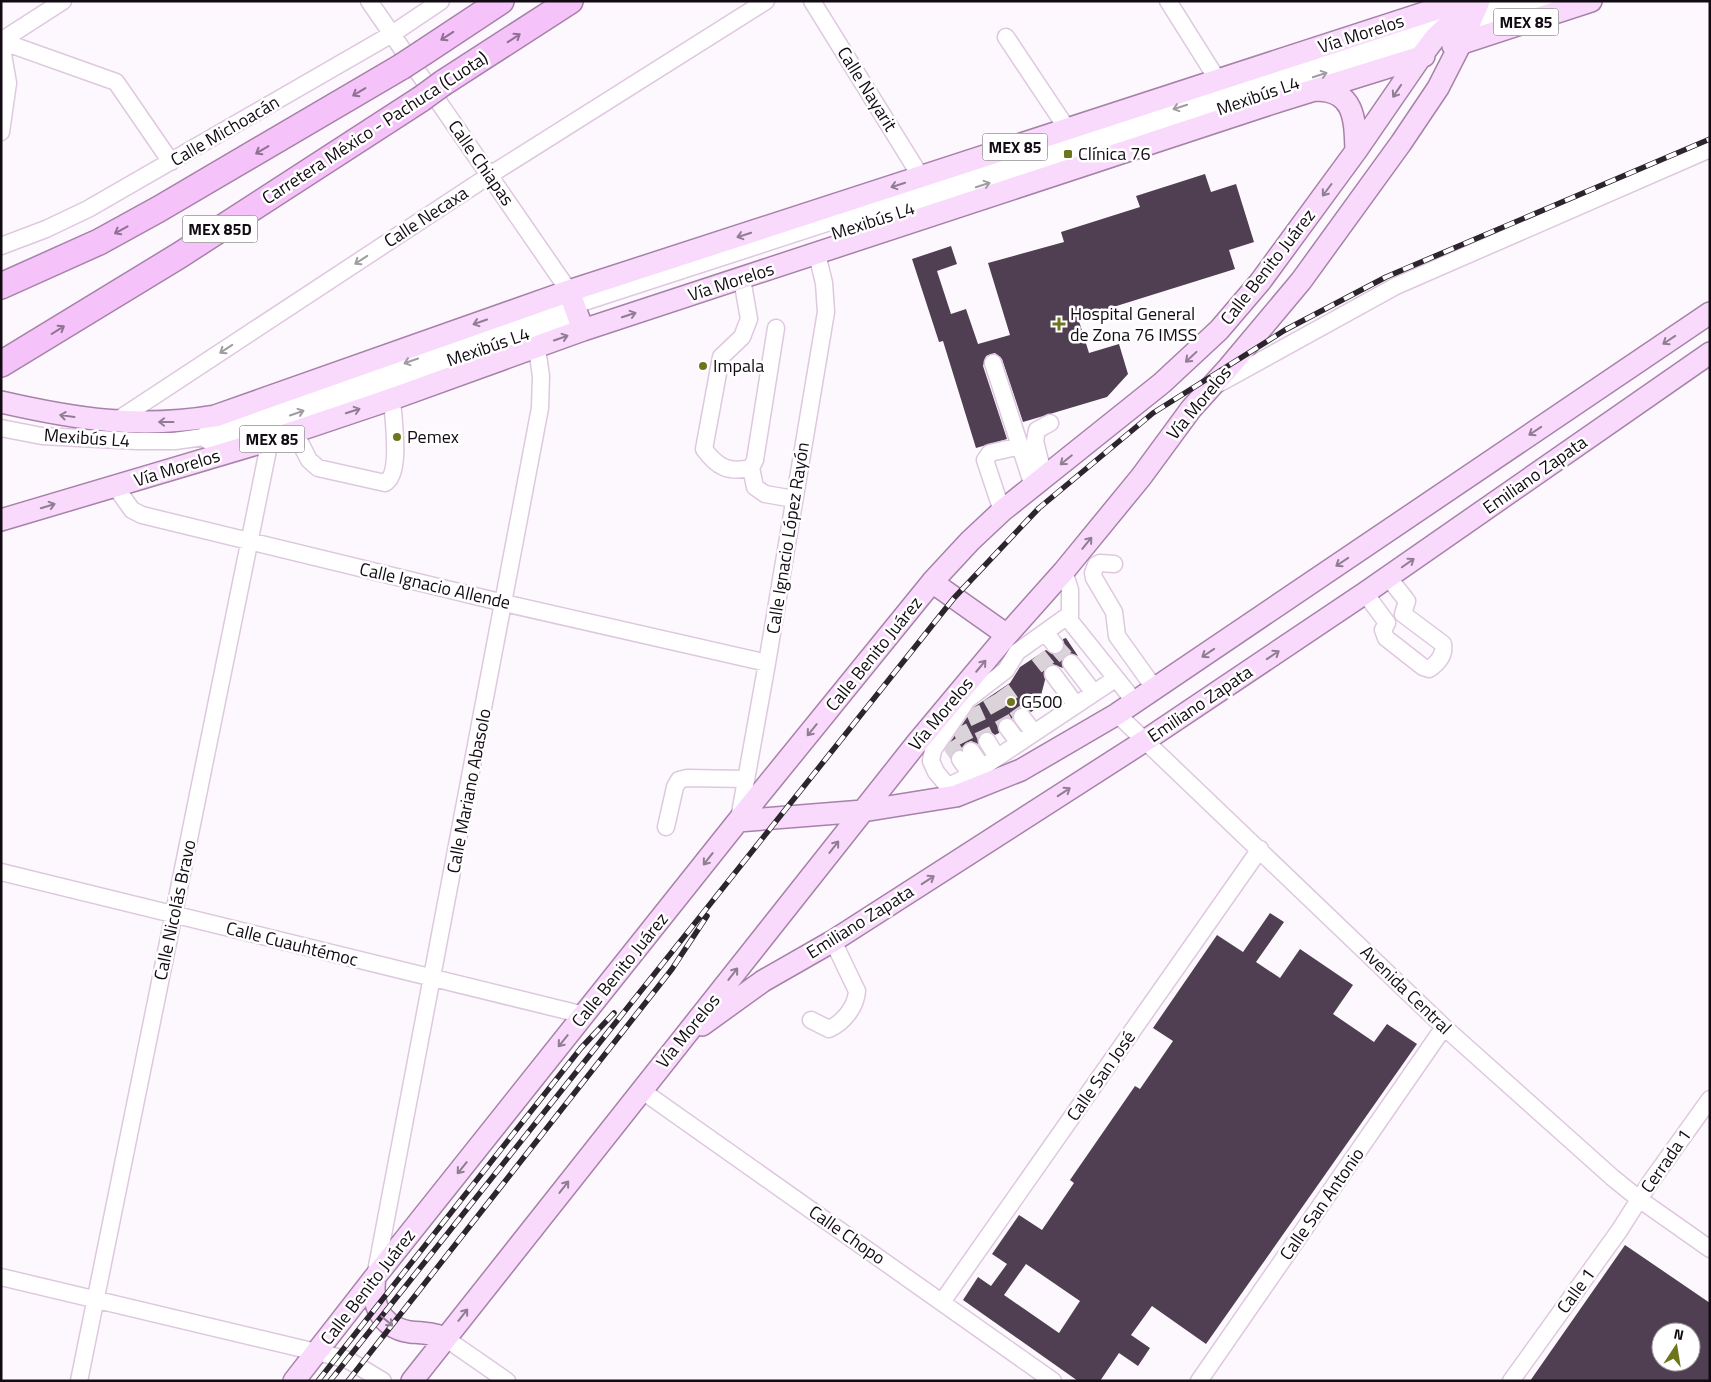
<svg xmlns="http://www.w3.org/2000/svg" width="1711" height="1382" viewBox="0 0 1711 1382" font-family="'Titillium Web',sans-serif">
<rect width="100%" height="100%" fill="#fdf8fd"/>
<!-- building -->
<path fill="#503e52" fill-rule="evenodd" d="M1205,174L1211,192L1236,184L1254,242L1229,250L1235,269L1078,318L1089,353L1119,344L1128,374L1107,397L1023,422L1002,359L995,353L986,356L983,366L1007,439L976,448L943,341L939,342L912,259L951,246L957,264L937,271L951,314L966,309L978,344L1010,335L988,263L1064,242L1061,232L1140,207L1136,196Z
M1066,638L1078,656L1069,653L1062,659L1063,668L1052,664L1044,670L1045,680L1038,707L1031,712L1025,708L1016,709L1012,719L1005,717L998,723L999,733L995,735L991,732H982L978,737V744L971,741L966,743L961,749L952,754L947,747L974,707L1010,683L1020,667L1046,650L1052,654L1061,653L1064,648L1063,639Z
M1270,913L1284,922L1256,962L1280,978L1300,949L1353,985L1333,1014L1374,1042L1387,1024L1417,1044L1206,1344L1152,1306L1131,1335L1150,1348L1138,1366L1119,1353L1100,1381H1078L963,1300L978,1277L991,1286L1007,1264L992,1254L1019,1215L1042,1230L1074,1183L1070,1180L1135,1086L1140,1089L1173,1041L1153,1028L1217,935L1243,952ZM1026,1264L1080,1301L1059,1333L1004,1295Z
M1625,1245L1710,1303V1381H1530ZM1661,1332H1691V1362H1661Z"/>
<g fill="none" stroke-linecap="round" stroke-linejoin="round">
<!-- minor-tunnel -->
<path stroke="#dad4da" stroke-width="16" stroke-dasharray="16 8" stroke-linecap="butt" d="M1055,645L1071,663
M1038,655L1053,674
M1002,689L1022,717
M990,697L1007,727
M972,708L987,741
M959,727L971,751
M949,743L960,759"/>
<defs>
<path id="minor" d="M369,1L569,291
M812,1L921,177
M1168,1L1219,82
M1461,29L1546,1
M1006,37L1068,130
M1,41L116,82L171,162
M1,41L63,1
M1,43L8,83L1,132
M900,212L1190,119L1438,37
M1,246L46,229L88,209L392,34L441,1
M742,279L749,319L742,337L721,357L704,449C717,467 728,473 751,468L755,460L776,328
M993,363L1033,486
M1220,383L1396,286L1710,149
M116,421L490,175L766,1
M1,428L42,436L137,441H175L203,437L210,430L575,305L1509,1
M294,431L309,460L318,468L385,483C402,474 393,418 392,399
M203,437L210,442L228,437L570,318
M751,468L755,487L765,494L794,499
M1044,477L1035,441L1037,430L1050,423
M115,486L132,510L142,515L504,603L767,663
M1002,511L985,460L990,453L1020,446
M1114,564L1100,563L1096,565L1093,573L1094,578L1114,612L1117,636L1155,689
M1064,571L1070,590V621L1135,702
M1365,593L1387,623L1383,630L1386,638L1423,667L1429,669C1438,663 1445,655 1443,644L1403,614L1407,601L1388,577
M1045,632L1055,645
M1071,663L1094,693
M1053,674L1076,705
M1117,714L1444,1027L1613,1178L1639,1199L1710,1249
M1022,717L1034,733
M1007,727L1019,743
M987,741L997,757
M971,751L982,767
M960,759L971,775
M949,786L971,775L1115,679
M956,796L936,772L931,761L933,750L967,700L1006,670L1017,652L1069,615
M739,819L767,663L826,312L824,283L817,254
M666,827L675,787L679,780L687,778L746,779
M1,872L584,1015
M811,1020L829,1029C843,1023 856,1007 857,991L833,941
M641,1090L1053,1381
M1,1277L337,1357L348,1360L383,1381
M375,1277L540,408L541,376L535,335
M942,1302L1260,849
M445,1338L507,1381
M79,1381L270,440
M1199,1381L1444,1027
M1511,1381L1619,1231L1649,1184L1710,1099"/>
<path id="major" d="M1453,46L1591,1
M1315,90C1355,90 1355,119 1356,151
M569,291L583,330
M1,402C75,419 138,429 215,416L569,291L1461,1
M1,520L270,440L392,399L583,330L1279,101L1424,56
M932,582L1007,635
M738,821L863,811L956,796L1021,770L1117,714L1710,313
M702,1025L763,981L833,941L1146,740L1365,593L1710,353
M375,1277C371,1304 380,1327 410,1332C423,1333 433,1333 445,1338
M294,1381L375,1277L738,821L932,582L970,541L1002,511L1162,383L1219,330L1260,282L1356,151L1420,58L1435,38L1474,1
M412,1381L916,744L1007,635L1064,571L1141,477L1191,409L1229,367L1301,281L1401,143L1438,88L1461,43L1479,1"/>
<path id="highway" d="M424,52L501,1
M443,83L570,1
M1,286L99,242L159,209L401,67
M1,364L180,255L421,99"/>
</defs>
<!-- minor casing -->
<use href="#minor" stroke="#dec8e0" stroke-width="19"/>
<!-- major casing -->
<use href="#major" stroke="#a682a9" stroke-width="24"/>
<!-- highway casing -->
<use href="#highway" stroke="#a682a9" stroke-width="28"/>
<!-- minor -->
<use href="#minor" stroke="#fff" stroke-width="16"/>
<!-- major -->
<use href="#major" stroke="#f9dafc" stroke-width="21"/>
<!-- highway -->
<use href="#highway" stroke="#f5c2fa" stroke-width="25"/>
<defs>
<path id="rail" d="M318,1381L581,1048L614,1013
M330,1381L954,598L1039,508L1153,413L1285,330L1386,277L1710,139
M348,1381L672,969L707,916"/>
</defs>
<!-- rail casing -->
<use href="#rail" stroke="#2c252d" stroke-width="5.5"/>
<!-- rail -->
<use href="#rail" stroke="#fff" stroke-width="4" stroke-dasharray="11" stroke-linecap="butt"/>
<defs>
<path id="highway-bridge" d="M401,67L424,52
M421,99L443,83"/>
</defs>
<!-- highway-bridge casing -->
<use href="#highway-bridge" stroke="#a682a9" stroke-width="28" stroke-linecap="butt"/>
<!-- highway-bridge -->
<use href="#highway-bridge" stroke="#f5c2fa" stroke-width="25"/>
</g>
<!-- one-way arrows -->
<defs><path id="oneway-shaft" d="M-6 0H5M1.5-3L5.5 0L1.5 3" fill="none" stroke-width="1.6" stroke-linecap="round" stroke-linejoin="round" transform="scale(1.25)"/></defs>
<g stroke="#8f7092">
<use href="#oneway-shaft" transform="translate(447 36) rotate(147)"/>
<use href="#oneway-shaft" transform="translate(514 38) rotate(-33)"/>
<use href="#oneway-shaft" transform="translate(359 92) rotate(149)"/>
<use href="#oneway-shaft" transform="translate(262 150) rotate(149)"/>
<use href="#oneway-shaft" transform="translate(121 230) rotate(151)"/>
<use href="#oneway-shaft" transform="translate(58 330) rotate(-32)"/>
</g>
<g stroke="#a09da1">
<use href="#oneway-shaft" transform="translate(1320 75) rotate(-18)"/>
<use href="#oneway-shaft" transform="translate(1180 107) rotate(162)"/>
<use href="#oneway-shaft" transform="translate(983 185) rotate(-18)"/>
<use href="#oneway-shaft" transform="translate(361 260) rotate(147)"/>
<use href="#oneway-shaft" transform="translate(226 349) rotate(147)"/>
<use href="#oneway-shaft" transform="translate(411 361) rotate(161)"/>
<use href="#oneway-shaft" transform="translate(297 413) rotate(-19)"/>
</g>
<g stroke="#917d93">
<use href="#oneway-shaft" transform="translate(1397 91) rotate(124)"/>
<use href="#oneway-shaft" transform="translate(898 185) rotate(162)"/>
<use href="#oneway-shaft" transform="translate(1327 190) rotate(127)"/>
<use href="#oneway-shaft" transform="translate(744 235) rotate(162)"/>
<use href="#oneway-shaft" transform="translate(629 315) rotate(-18)"/>
<use href="#oneway-shaft" transform="translate(480 322) rotate(161)"/>
<use href="#oneway-shaft" transform="translate(561 338) rotate(-19)"/>
<use href="#oneway-shaft" transform="translate(1669 340) rotate(146)"/>
<use href="#oneway-shaft" transform="translate(1191 357) rotate(137)"/>
<use href="#oneway-shaft" transform="translate(353 411) rotate(-18)"/>
<use href="#oneway-shaft" transform="translate(67 416) rotate(-172)"/>
<use href="#oneway-shaft" transform="translate(166 422) rotate(-180)"/>
<use href="#oneway-shaft" transform="translate(1535 431) rotate(146)"/>
<use href="#oneway-shaft" transform="translate(1066 460) rotate(141)"/>
<use href="#oneway-shaft" transform="translate(48 506) rotate(-17)"/>
<use href="#oneway-shaft" transform="translate(1087 543) rotate(-51)"/>
<use href="#oneway-shaft" transform="translate(1342 562) rotate(146)"/>
<use href="#oneway-shaft" transform="translate(1408 563) rotate(-35)"/>
<use href="#oneway-shaft" transform="translate(1208 653) rotate(146)"/>
<use href="#oneway-shaft" transform="translate(1273 655) rotate(-34)"/>
<use href="#oneway-shaft" transform="translate(981 666) rotate(-50)"/>
<use href="#oneway-shaft" transform="translate(812 730) rotate(129)"/>
<use href="#oneway-shaft" transform="translate(1064 792) rotate(-33)"/>
<use href="#oneway-shaft" transform="translate(834 847) rotate(-52)"/>
<use href="#oneway-shaft" transform="translate(708 859) rotate(128)"/>
<use href="#oneway-shaft" transform="translate(928 880) rotate(-33)"/>
<use href="#oneway-shaft" transform="translate(733 974) rotate(-52)"/>
<use href="#oneway-shaft" transform="translate(563 1041) rotate(129)"/>
<use href="#oneway-shaft" transform="translate(462 1168) rotate(129)"/>
<use href="#oneway-shaft" transform="translate(564 1187) rotate(-52)"/>
<use href="#oneway-shaft" transform="translate(463 1315) rotate(-52)"/>
<use href="#oneway-shaft" transform="translate(387 1321) rotate(40)"/>
</g>
<!-- markers -->
<g fill="#6f751d" stroke="#fff" stroke-width="2">
<rect x="1063" y="149" width="10" height="10" rx="2.5"/>
<path d="M1056.5 316.5h5v5h5v5h-5v5h-5v-5h-5v-5h5z"/>
<circle cx="703" cy="366" r="5"/>
<circle cx="397" cy="437" r="5"/>
<circle cx="1011" cy="702" r="5"/>
</g>
<g text-anchor="middle" stroke-width="5" stroke-linejoin="round" paint-order="stroke">
<!-- shield labels -->
<g fill="#fff" stroke="#59545a" stroke-width="1">
<rect x="1493.5" y="8.5" width="65" height="27" rx="4"/>
<rect x="982.5" y="133.5" width="65" height="27" rx="4"/>
<rect x="182.5" y="215.5" width="75" height="27" rx="4"/>
<rect x="239.5" y="425.5" width="65" height="27" rx="4"/>
</g>
<g font-size="16" font-weight="bold" fill="#120b13">
<text x="1526" y="28">MEX 85</text>
<text x="1015" y="153">MEX 85</text>
<text x="220" y="235">MEX 85D</text>
<text x="272" y="445">MEX 85</text>
</g>
<!-- street labels -->
<g font-size="18" fill="#120b13" stroke="#fff">
<text transform="translate(1361 34) rotate(-18)" y="6">Vía Morelos</text>
<text transform="translate(867 89) rotate(58)" y="6">Calle Nayarit</text>
<text transform="translate(1258 96) rotate(-19)" y="6">Mexibús L4</text>
<text transform="translate(375 128) rotate(-33)" y="6">Carretera México - Pachuca (Cuota)</text>
<text transform="translate(225 131) rotate(-30)" y="6">Calle Michoacán</text>
<text transform="translate(481 163) rotate(55)" y="6">Calle Chiapas</text>
<text transform="translate(426 217) rotate(-33)" y="6">Calle Necaxa</text>
<text transform="translate(873 221) rotate(-18)" y="6">Mexibús L4</text>
<text transform="translate(1268 267) rotate(-52)" y="6">Calle Benito Juárez</text>
<text transform="translate(731 282) rotate(-18)" y="6">Vía Morelos</text>
<text transform="translate(488 347) rotate(-19)" y="6">Mexibús L4</text>
<text transform="translate(1199 403) rotate(-50)" y="6">Vía Morelos</text>
<text transform="translate(87 438) rotate(4)" y="6">Mexibús L4</text>
<text transform="translate(177 468) rotate(-17)" y="6">Vía Morelos</text>
<text transform="translate(1535 475) rotate(-35)" y="6">Emiliano Zapata</text>
<text transform="translate(788 538) rotate(-81)" y="6">Calle Ignacio López Rayón</text>
<text transform="translate(435 586) rotate(13)" y="6">Calle Ignacio Allende</text>
<text transform="translate(874 654) rotate(-51)" y="6">Calle Benito Juárez</text>
<text transform="translate(1200 704) rotate(-34)" y="6">Emiliano Zapata</text>
<text transform="translate(941 714) rotate(-50)" y="6">Vía Morelos</text>
<text transform="translate(469 791) rotate(-79)" y="6">Calle Mariano Abasolo</text>
<text transform="translate(175 910) rotate(-78)" y="6">Calle Nicolás Bravo</text>
<text transform="translate(860 922) rotate(-32)" y="6">Emiliano Zapata</text>
<text transform="translate(292 944) rotate(14)" y="6">Calle Cuauhtémoc</text>
<text transform="translate(620 970) rotate(-51)" y="6">Calle Benito Juárez</text>
<text transform="translate(1406 990) rotate(44)" y="6">Avenida Central</text>
<text transform="translate(688 1031) rotate(-51)" y="6">Vía Morelos</text>
<text transform="translate(1101 1076) rotate(-55)" y="6">Calle San José</text>
<text transform="translate(1666 1161) rotate(-55)" y="6">Cerrada 1</text>
<text transform="translate(1322 1204) rotate(-55)" y="6">Calle San Antonio</text>
<text transform="translate(847 1235) rotate(35)" y="6">Calle Chopo</text>
<text transform="translate(368 1287) rotate(-52)" y="6">Calle Benito Juárez</text>
<text transform="translate(1576 1291) rotate(-54)" y="6">Calle 1</text>
</g>
<!-- poi labels -->
<g font-size="18" fill="#120b13" stroke="#fff" text-anchor="start">
<text x="1078" y="160">Clínica 76</text>
<text x="1070" y="320">Hospital General<tspan x="1070" dy="21">de Zona 76 IMSS</tspan></text>
<text x="713" y="372">Impala</text>
<text x="407" y="443">Pemex</text>
<text x="1021" y="708">G500</text>
</g>
</g>
<!-- border -->
<rect width="1711" height="1382" fill="none" stroke="#120b13" stroke-width="5"/>
<!-- north arrow -->
<g transform="translate(1676 1347) rotate(12)"><circle r="24" fill="#ffffff" stroke="#a09da1"/>
<path d="M0-4L9 19L0 12L-9 19Z" fill="#6f751d"/>
<text y="-8" font-size="14" font-weight="bold" text-anchor="middle" fill="#120b13">N</text>
</g>
</svg>
